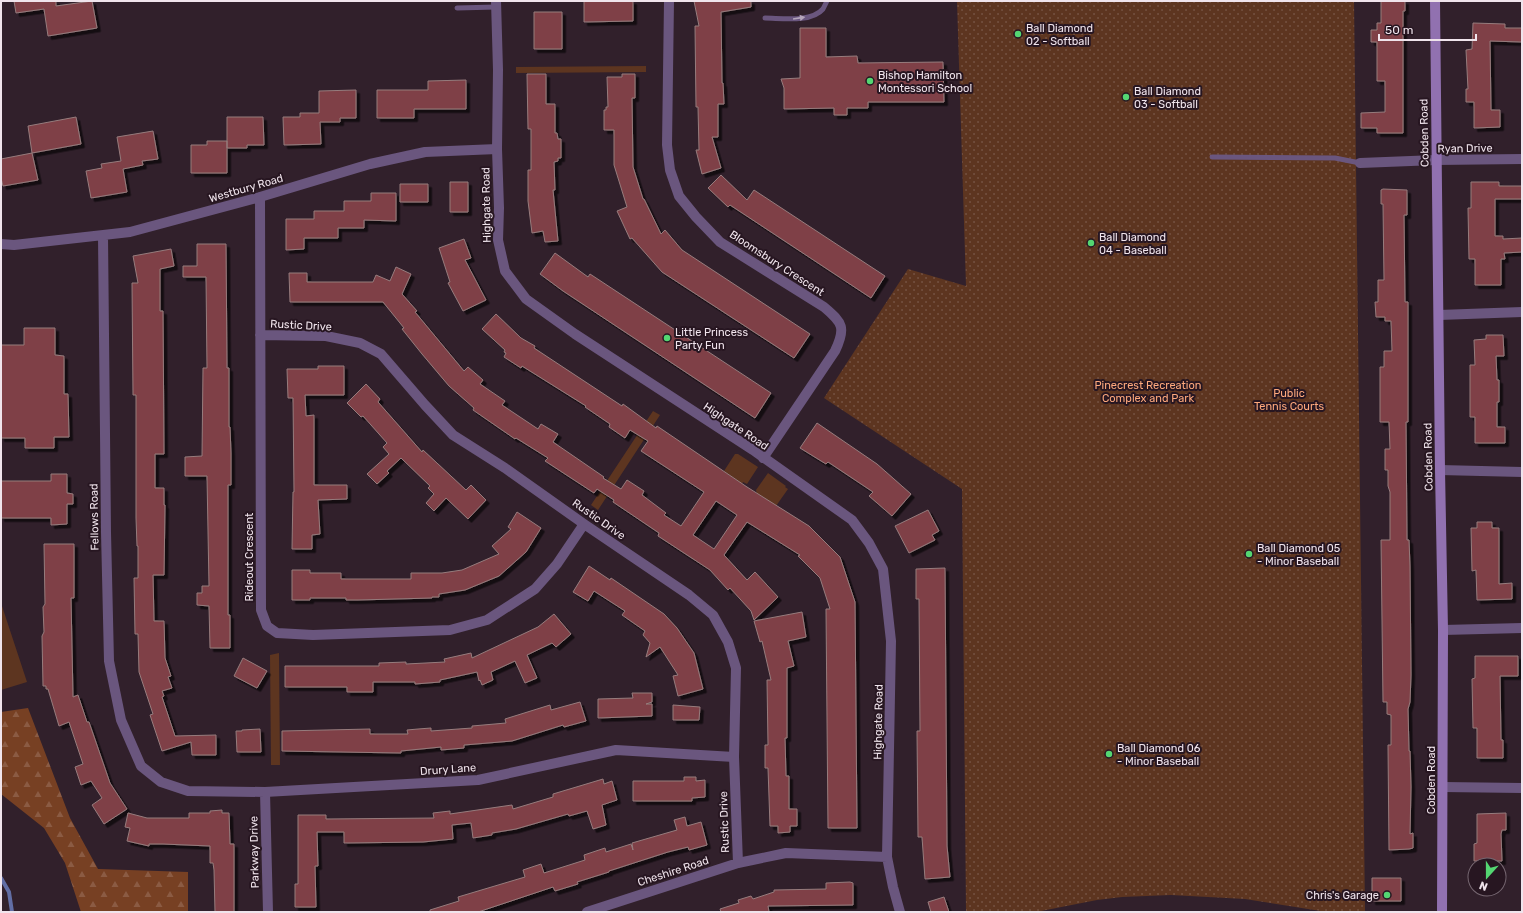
<svg xmlns="http://www.w3.org/2000/svg" width="1523" height="913" viewBox="0 0 1523 913" font-family="Rubik,sans-serif">
<defs>
<pattern id="forest-firs" width="22" height="20" patternUnits="userSpaceOnUse"><rect width="22" height="20" fill="#774023"/><path d="M5 1l3.5 6h-7zM16 11l3.5 6h-7z" fill="#8b5b43"/></pattern>
<pattern id="park-dots" width="8" height="8" patternUnits="userSpaceOnUse"><rect width="8" height="8" fill="#5d3520"/><path d="M2 2h.1M6 6h.1" fill="none" stroke="#755241" stroke-width="1.8" stroke-linecap="round"/></pattern>
<filter id="shadow"><feDropShadow dx="3.5" dy="3.5" stdDeviation="0" flood-color="#0009"/></filter>
</defs>
<rect width="100%" height="100%" fill="#31202b"/>
<!-- green -->
<path fill="#5d3520" d="M646,66V72L516,73V67Z
M653,411L660,415L598,510L591,505Z
M735,454H738L758,467L747,484L743,482L742,484L724,471Z
M768,473L786,486L785,487L788,489L776,506L757,494L756,490Z
M1,603L27,682L1,690Z
M279,653L280,765H271L270,655Z"/>
<!-- forest -->
<path fill="url(#forest-firs)" d="M28,708L70,818L98,869L188,872V912H81L65,863L44,828L1,794V712Z"/>
<!-- park -->
<path fill="url(#park-dots)" d="M957,1H1354L1365,912H1327L1245,899L1171,895L1122,897L1097,900L1036,912H966L962,489L824,398L908,269L966,286Z"/>
<g fill="none" stroke-linecap="round" stroke-linejoin="round">
<!-- stream -->
<path stroke="#626ea5" stroke-width="4" d="M1,878L9,892L12,912"/>
</g>
<!-- building -->
<path fill="#7f4047" stroke="#967c7d" fill-rule="evenodd" filter="url(#shadow)" d="M14,1H56V6L92,1L97,28L48,36L44,9L16,13Z
M584,1H633V21L584,22Z
M694,1H751V7L721,12L722,83H723L724,104H718V137H712L721,168L702,174L696,150H699L698,107H696L695,26H699Z
M1381,1H1405V11H1403V133H1377V128H1361V113L1385,112V81H1377V42H1371V30H1377V23H1381Z
M534,12H562V49H534Z
M1473,23L1505,24V28H1522V42L1490,41L1491,110H1500V127L1474,128V102H1466V89H1468L1466,50L1472,49Z
M800,28H826V57L857,56L858,63L943,62L944,102H868V108H847V115H834V108L784,109V88L781,79L800,78Z
M527,74H546V104H555V133H557L558,139H561V158H558V161L554,162L555,190H553L558,241L545,242L543,231L532,233L528,201V170H531V129H528Z
M622,74H635V98H632L633,167L643,199H644L661,234L665,230L682,250L810,334L794,358L662,272L632,238L630,239L617,211L627,207L614,165V130H604V110H606V107H608L607,77H622Z
M466,80V109H414V118H377V90H428V81Z
M356,90V118H340V122H320L321,144L284,145L283,117H300V113H319V91Z
M76,117L81,144L32,153L28,126Z
M227,117H263L264,145H247V148H227Z
M153,131L158,159L142,161L143,165L123,169L127,192L91,198L86,171L102,168L101,164L121,161L117,137Z
M207,141H227V173H191V145H207Z
M32,153L38,180L3,186L1,178V159Z
M721,175L747,200L754,190L885,276L871,298L730,205L728,207L708,188Z
M450,182H468V212H450Z
M1471,182H1499V186H1522V199H1495V236H1503V239L1522,238V252L1504,253L1505,259H1501V285H1475V259H1469L1468,208H1471Z
M400,184H428V202H400Z
M1383,189L1407,190V215H1404L1405,302H1408V422H1406L1407,540H1409L1410,566L1411,675L1410,702L1408,709L1409,751H1410L1411,787L1410,834L1413,833V848L1409,849L1389,850L1388,745H1391V715L1387,714V702H1383L1381,540H1390V492L1388,486V470H1385V449H1390L1389,422H1380V367H1384V351H1392L1391,321H1385V317H1376L1375,302H1378V280H1384L1383,204H1381V190Z
M371,193H396V221L364,220V228H338V238H304V249L286,250V219H314V211H344V201H371Z
M464,239L471,258L465,260L486,300L463,311L448,283L450,282L439,248Z
M197,244H226L227,368H229V427H230L231,453V485H228V615H230V648H210L209,606L197,605V593H202V586H209L207,476H185V457L202,456L203,368H207L206,277H183V266H197Z
M171,249L174,266L160,269V311H163L164,454H155V488H164V505H165L164,575H153L154,621H164L165,658L171,676L168,677L172,688L162,691L164,696L162,697L175,736L216,735V755H192L191,742L162,751L150,715L153,714L139,672L138,634H135L134,578H138V546H137L136,518V395H133L132,283H138L133,256Z
M555,253L588,277L590,274L771,393L755,418L563,291L540,274Z
M396,267L411,274L402,294L417,311L415,312L464,371L468,367L483,380L480,384L505,401L502,405L538,429L541,424L558,434L553,442L604,477L603,478L621,489L627,480L644,491L642,495L666,513L664,515L681,526L704,492L641,451L648,441L630,430L625,438L609,427L610,424L585,407L586,406L522,366L521,368L504,357L506,353L504,352L505,350L482,329L496,314L521,338L535,346L534,348L622,406L623,404L656,428L657,426L747,487L809,526L840,557L855,602L857,828H828L826,609H830L820,578L798,556L800,555L747,522L724,555L747,580L755,572L778,597L754,620L751,611L730,588L728,590L710,570L658,536L659,533L613,502L614,500L597,489L594,493L545,461L548,458L516,438L515,439L473,410L474,408L449,386L422,354L402,329L404,328L383,302H290L289,273H307V282H373L376,275L390,281ZM716,501L737,515L714,549L693,535Z
M24,328H55V355L64,356V394H68L69,437H54V448H25V438H1V345H24Z
M1486,335H1503L1504,356H1496L1497,380H1499V402H1497V427H1505V443H1475V417H1470V365H1475L1474,340L1486,339Z
M318,366H344V395H305L306,416L314,415V485H347V499L318,500L320,534L312,535V549H292L293,492H294L293,398H288L287,369H318Z
M366,384L380,399L378,402L422,452L423,450L466,490L471,485L486,500L468,519L446,498L434,511L426,503L434,494L428,488L430,486L401,458L387,471L389,473L377,484L367,474L389,454L383,447L387,443L363,416L361,417L347,403Z
M817,423L877,464L911,494L892,516L869,496L873,492L828,462L826,464L800,448Z
M51,474H67V493L73,494V504H67V524L51,525V518H1V481H51Z
M928,510L939,531L932,535L935,540L909,553L895,526Z
M517,512L541,528L526,552L499,576L465,590L439,594V597H432V598L358,600H346V598H310V600H292V570H310V573H341V579H411V573H442L462,570L499,554L492,546L511,529L508,527Z
M1477,522H1492V528H1499V584L1512,583V599L1477,600L1476,570L1472,571L1471,528H1477Z
M44,544H74V598H71L73,697L78,695L87,722H89L110,783L127,809L104,824L92,805L102,798L91,781L81,785L75,767L83,764L69,722L59,726L48,689H46V686H43L42,636L44,632L43,607L45,604Z
M589,566L610,580L611,578L664,614L677,628L694,653L703,689L678,696L673,676L678,675L660,647L646,657L650,643L643,635L645,631L622,615L625,611L594,591L588,601L573,592Z
M945,568L947,846L950,877L925,879L922,837H918L917,731H920L919,599H916V569Z
M802,612L806,637L788,641L794,666L787,668V738H785L786,776H789V809H797V826H790V832L778,833V826H770L768,768H765V745H768L767,680H771L762,641L760,642L754,621Z
M554,614L571,634L556,647L552,643L527,655L537,678L525,683L515,661L491,672L493,680L482,685L480,680L479,681L477,672L440,680V682L415,684V682H373V692H347V687H285V666H379V663L406,662V664L445,662L444,659L471,653L472,658L538,627Z
M1475,656H1518V676H1500L1501,740H1503V758H1477V728H1473L1472,679L1475,678Z
M243,658L267,671L257,688L234,676Z
M632,693H652V702L646,704H652V716L598,718V699L633,698Z
M580,702L586,721L564,727L563,725L512,741L464,745V748L441,750V747L401,751V753L282,751V731L370,729V734H408L407,730L418,729L431,728V731L472,728V726L506,723L505,719L550,705L551,710Z
M673,705L700,707L699,720H673Z
M260,729L261,752H237L236,731H242V730Z
M684,777H696V781L705,780V797L692,798V801H633V781H684Z
M603,779L604,784L612,781L617,800L602,805L606,825L593,829L587,811L569,816L568,814L516,829L492,833V835L473,838L471,823L452,825L453,839L423,842L344,843V832H317L318,866H315L316,907H295V884H298V815H326V819L434,818L433,813L450,811V814L512,805L513,809L553,797V794Z
M222,810V813H229L230,844H234V912H215L214,870L213,863H210V846L163,844H149V846L127,841L130,828L125,827L128,813L147,818H189V813H210V811Z
M1506,813V830H1502L1501,834L1502,861H1474V844L1477,843V814Z
M685,817L687,826L701,822L707,845L689,850L688,847L668,852L609,871V872L577,882L578,884L555,891L553,887L478,912H430V910L459,901L458,897L525,877L523,870L541,864L544,873L585,860L584,855L605,848L606,852L631,844L633,850L632,843L677,830L674,820Z
M1372,878H1401V901H1372Z
M850,882L853,883V905L768,906L769,912H721L720,909L739,903L738,900L751,896L753,899L774,892V890L826,889V883Z
M944,897L949,912H931L928,902Z"/>
<g fill="none" stroke-linecap="round" stroke-linejoin="round">
<!-- lane -->
<path stroke="#6a567e" stroke-width="5" d="M457,8L496,7
M765,18C781,18 811,23 823,9C824,7 826,3 827,1
M1212,157L1335,158L1360,163"/>
<!-- street -->
<path stroke="#6a567e" stroke-width="10" d="M496,1L498,70L497,149L499,208L498,240L505,271L526,299L575,334L753,450L852,520L869,543L883,569L891,641L887,857L893,887L900,912
M669,1L667,145L670,170L679,196L696,217L720,242L824,307C843,323 846,328 835,351L763,458
M1360,163L1436,160L1522,159
M260,197L261,610L267,626L277,633L313,635L450,630L487,620L535,589L557,564L584,524
M103,236L106,532L109,661L121,720L141,766L161,782L188,791L265,792L478,780L616,750L734,757
M1,244L14,245L130,232L260,197L370,164L425,152L497,149
M1439,315L1522,312
M260,335L326,336L360,343L381,354L425,405L453,435L505,468L584,524L689,595L713,615L728,642L736,668L734,757L738,863
M1440,470L1522,472
M1443,630L1522,628
M1443,787L1522,788
M265,792L268,912
M587,912L738,863L786,853L887,857"/>
<!-- secondary -->
<path stroke="#9171b0" stroke-width="10" d="M1435,1L1440,470L1443,630L1442,912"/>
</g>
<!-- one-way arrows -->
<defs><path id="oneway-solid" d="M-6-.8H1V-3.2L6.5 0L1 3.2V.8H-6Z"/></defs>
<use fill="#b4a4ba" href="#oneway-solid" transform="translate(799 18) rotate(-9)"/>
<!-- markers -->
<g fill="#54d672" stroke="#271621" stroke-width="1.5">
<circle cx="1018" cy="34" r="4"/>
<circle cx="870" cy="81" r="4"/>
<circle cx="1126" cy="97" r="4"/>
<circle cx="1091" cy="243" r="4"/>
<circle cx="667" cy="338" r="4"/>
<circle cx="1249" cy="554" r="4"/>
<circle cx="1109" cy="754" r="4"/>
<circle cx="1387" cy="895" r="4"/>
</g>
<g text-anchor="middle" stroke-width="4" stroke-linejoin="round" paint-order="stroke">
<!-- poi labels -->
<g font-size="11" fill="#f0e4ec" stroke="#271621" text-anchor="start">
<text x="1026" y="32">Ball Diamond<tspan x="1026" dy="13">02 - Softball</tspan></text>
<text x="878" y="79">Bishop Hamilton<tspan x="878" dy="13">Montessori School</tspan></text>
<text x="1134" y="95">Ball Diamond<tspan x="1134" dy="13">03 - Softball</tspan></text>
<text x="1099" y="241">Ball Diamond<tspan x="1099" dy="13">04 - Baseball</tspan></text>
<text x="675" y="336">Little Princess<tspan x="675" dy="13">Party Fun</tspan></text>
<text x="1257" y="552">Ball Diamond 05<tspan x="1257" dy="13">- Minor Baseball</tspan></text>
<text x="1117" y="752">Ball Diamond 06<tspan x="1117" dy="13">- Minor Baseball</tspan></text>
<text x="1379" y="899" text-anchor="end">Chris's Garage</text>
</g>
<!-- street labels -->
<g font-size="11" fill="#f0e4ec" stroke="#271621">
<text transform="translate(1424 133) rotate(-91)" y="4">Cobden Road</text>
<text transform="translate(1465 148) rotate(-1)" y="4">Ryan Drive</text>
<text transform="translate(246 188) rotate(-16)" y="4">Westbury Road</text>
<text transform="translate(486 205) rotate(-91)" y="4">Highgate Road</text>
<text transform="translate(777 263) rotate(33)" y="4">Bloomsbury Crescent</text>
<text transform="translate(301 325) rotate(3)" y="4">Rustic Drive</text>
<text transform="translate(736 426) rotate(34)" y="4">Highgate Road</text>
<text transform="translate(1428 457) rotate(-91)" y="4">Cobden Road</text>
<text transform="translate(94 517) rotate(-91)" y="4">Fellows Road</text>
<text transform="translate(599 519) rotate(35)" y="4">Rustic Drive</text>
<text transform="translate(249 557) rotate(-90)" y="4">Rideout Crescent</text>
<text transform="translate(878 722) rotate(-89)" y="4">Highgate Road</text>
<text transform="translate(448 769) rotate(-4)" y="4">Drury Lane</text>
<text transform="translate(1431 780) rotate(-90)" y="4">Cobden Road</text>
<text transform="translate(724 822) rotate(-92)" y="4">Rustic Drive</text>
<text transform="translate(254 852) rotate(-91)" y="4">Parkway Drive</text>
<text transform="translate(673 871) rotate(-18)" y="4">Cheshire Road</text>
</g>
<!-- park labels -->
<g font-size="11" fill="#fea97d" stroke="#271621">
<text x="1148" y="389">Pinecrest Recreation<tspan x="1148" dy="13">Complex and Park</tspan></text>
<text x="1289" y="397">Public<tspan x="1289" dy="13">Tennis Courts</tspan></text>
</g>
</g>
<!-- border -->
<rect width="1523" height="913" fill="none" stroke="#f0e4ec" stroke-width="4"/>
<!-- north arrow -->
<g transform="translate(1487 877) rotate(201)"><circle r="19" fill="#271621" stroke="#776872"/>
<path d="M0-3L7 15L0 10L-7 15Z" fill="#54d672"/>
<text y="-6" font-size="11" font-weight="bold" text-anchor="middle" fill="#f0e4ec">N</text>
</g>
<!-- scale -->
<path d="M1379 34v6h97v-6" fill="none" stroke="#f0e4ec" stroke-width="2"/>
<text x="1385" y="34" font-size="12" fill="#f0e4ec" stroke="#271621" stroke-width="3" paint-order="stroke">50 m</text>
</svg>
